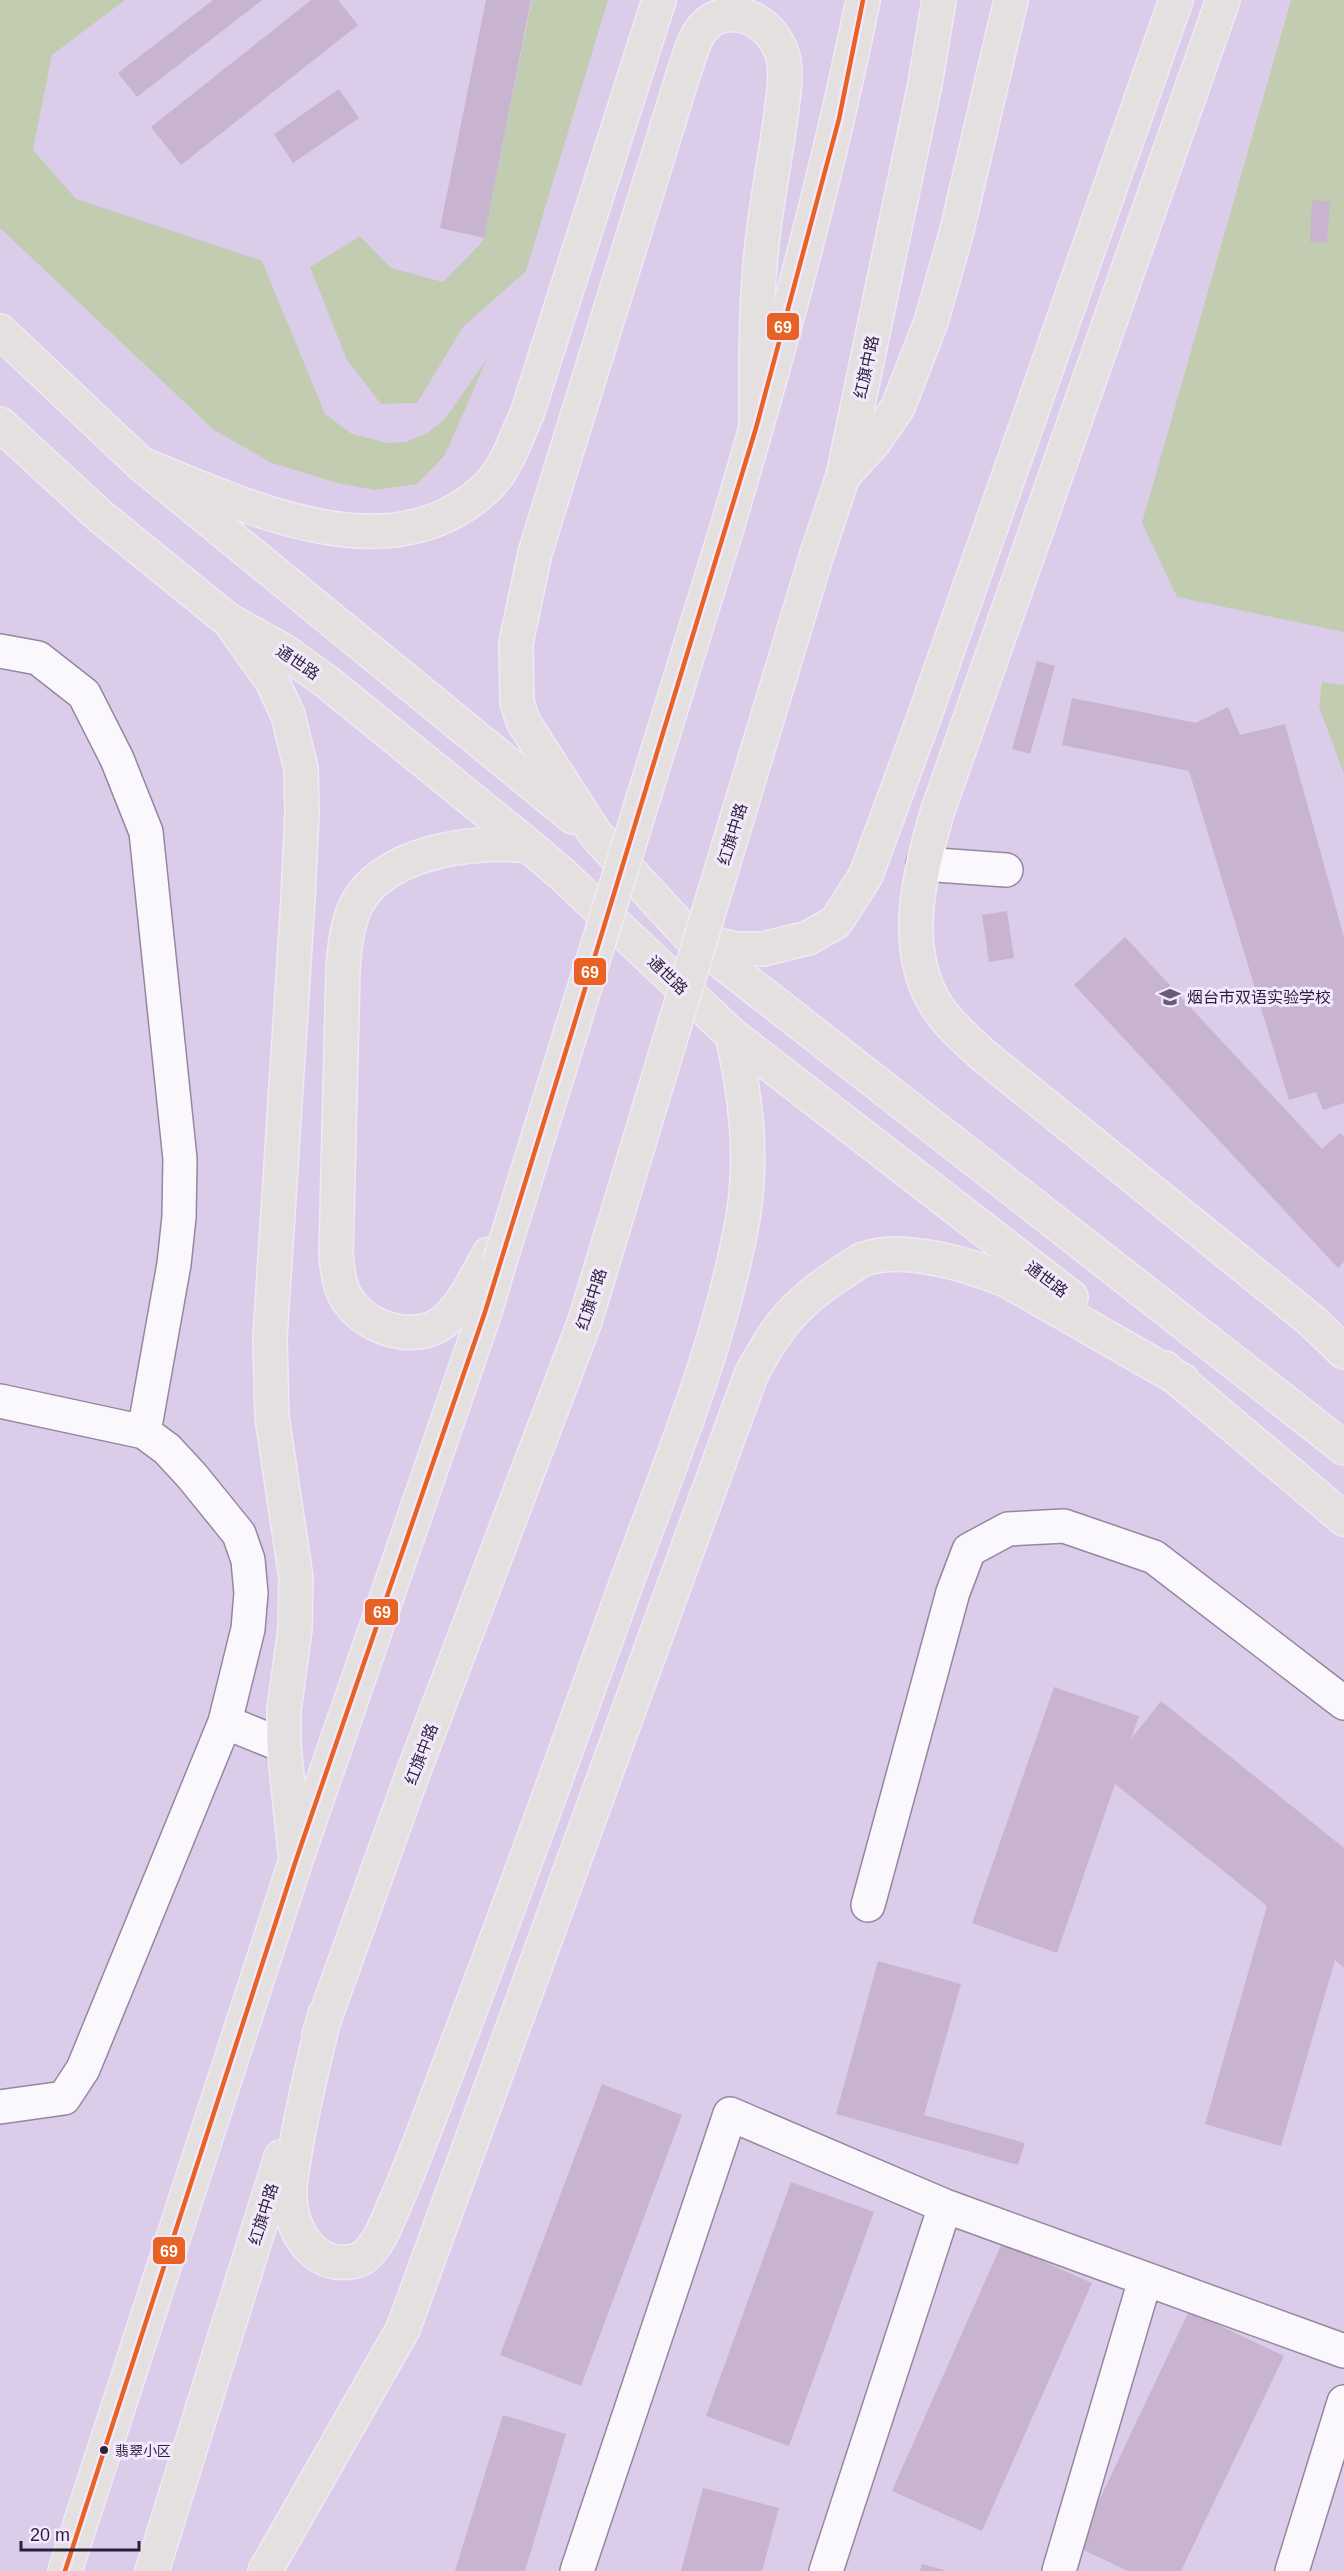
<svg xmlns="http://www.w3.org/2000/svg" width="1344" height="2571" viewBox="0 0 1344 2571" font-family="Arial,'Noto Sans SC',sans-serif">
<rect width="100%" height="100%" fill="#dbcdea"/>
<!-- green -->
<path fill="#c2ccb1" d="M0,0H125L52,55L33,150L76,199L262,261L325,414L352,434L388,443L406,442L426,434L444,420L487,359L445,455L417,484L375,490L337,483L272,463L214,430L0,228Z
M532,0H608L526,271L463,327L417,403L381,404L347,360L310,267L360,236L391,268L443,282L483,241Z
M1291,0H1344V632L1177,597L1142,523Z
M1322,682L1344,685V774L1319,707Z"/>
<!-- building -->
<path fill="#c8b4cf" d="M213,0H262L137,97L118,73Z
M311,0H338L358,25L181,165L151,127Z
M486,0H531L484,238L440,228Z
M339,89L359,118L293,163L274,134Z
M1312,200L1330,202L1327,243L1310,242Z
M1037,661L1055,666L1030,754L1012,749Z
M1072,698L1196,723L1228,707L1240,735L1285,724L1344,937V1103L1323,1110L1316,1092L1289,1100L1189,771L1062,745Z
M1007,911L1014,958L989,962L982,915Z
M1125,937L1322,1149L1340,1133L1344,1137V1262L1338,1268L1074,985Z
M1054,1687L1139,1716L1131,1739L1161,1701L1344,1848V1968L1335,1960L1281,2146L1205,2124L1267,1906L1115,1784L1057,1953L972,1923Z
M878,1961L961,1984L924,2115L1025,2143L1018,2165L836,2114Z
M602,2084L682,2115L581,2386L500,2355Z
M791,2182L874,2212L789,2446L706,2416Z
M1002,2243L1092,2283L982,2531L892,2491Z
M1189,2311L1284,2356L1181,2571H1128L1077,2547Z
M503,2415L566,2434L525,2571H455Z
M703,2488L779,2508L762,2571H681Z
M922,2564L944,2570V2571H920Z"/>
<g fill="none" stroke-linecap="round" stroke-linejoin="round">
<defs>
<path id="minor" d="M0,651L38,658L84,694L117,759L146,832L180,1159L179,1217L174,1264L144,1432
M923,864L1006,870
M0,1401L144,1432L167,1449L192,1476L239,1534L248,1560L251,1593L248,1629L225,1722L284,1746
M868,1905L953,1592L969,1550L1008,1529L1064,1526L1154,1557L1344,1703
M0,2107L64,2098L83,2069L225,1722
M577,2571L730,2114L945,2206L1344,2351
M826,2571L945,2206
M1059,2571L1145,2280
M1292,2571L1344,2402"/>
<path id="major" d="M1223,0L938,810C920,870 899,950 938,1008C950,1026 967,1040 983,1055L1312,1321L1344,1352
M0,331L141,464L573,817
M0,424L100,516L228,620L284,651L327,682L529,846L562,874L732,1035L1071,1297
M756,428C756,361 755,295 764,228C769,188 777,148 782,107C784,92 787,73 783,57C775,29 748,7 718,17C696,25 692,50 685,69L535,553L516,643L517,703L524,723L596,835L690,937L1344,1448
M141,464C244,505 392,580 488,486C507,468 516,437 527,414L659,0
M844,475L874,442L898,407L931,322L956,234L1011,0
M726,531C778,355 827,179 863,0
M817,554L843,476L925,84L939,0
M235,629L272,681L288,715L301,769L302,812L298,899L270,1338L272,1417L296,1578L295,1629L284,1710V1746L295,1852
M700,940L734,949H763L808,938L836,922L866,875L922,723L1176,0
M489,1254C476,1277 463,1307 442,1323C414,1343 369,1329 350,1303C339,1290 338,1271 336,1255L343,971C344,951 346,931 353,912C376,852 474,839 529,846
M1165,1368L1344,1519
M325,2014C315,2058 303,2103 296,2147C294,2163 289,2179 290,2195C290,2223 306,2257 336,2262C346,2263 359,2262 366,2255C381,2242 389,2216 397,2199C418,2150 436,2100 455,2050C515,1893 572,1734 629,1576C672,1459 721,1342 743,1218C753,1156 746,1096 732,1035
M319,2034L413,1773L585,1321
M65,2571L296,1860L485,1312L499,1264
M152,2571L281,2157
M265,2571L403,2329L751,1375C776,1328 792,1306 837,1276C845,1271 855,1263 864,1259C904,1245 971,1265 1008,1281L1183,1381"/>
</defs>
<!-- minor casing -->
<use href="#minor" stroke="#9487a0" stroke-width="36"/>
<!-- major casing -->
<use href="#major" stroke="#efe8f6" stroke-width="36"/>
<!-- minor -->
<use href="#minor" stroke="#faf8fc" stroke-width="33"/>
<!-- major -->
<use href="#major" stroke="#e5e0e0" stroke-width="33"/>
<defs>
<path id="major-bridge" d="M499,1264L726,531
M585,1321L817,554"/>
</defs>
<!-- major-bridge casing -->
<use href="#major-bridge" stroke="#efe8f6" stroke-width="36" stroke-linecap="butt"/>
<!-- major-bridge -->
<use href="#major-bridge" stroke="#e5e0e0" stroke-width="33"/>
<defs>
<path id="bus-1" d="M65,2571L296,1860L485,1312L573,1028L756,428L839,119L863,0"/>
</defs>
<!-- bus-1 casing -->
<use href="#bus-1" stroke="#f3e9fe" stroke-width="9"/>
<!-- bus-1 -->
<use href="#bus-1" stroke="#e86223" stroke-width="4.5"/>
</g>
<!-- icons -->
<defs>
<symbol id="school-bare" viewBox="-9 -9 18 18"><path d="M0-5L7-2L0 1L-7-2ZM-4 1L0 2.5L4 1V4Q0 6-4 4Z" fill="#695c77" stroke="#f3e9fe" stroke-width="2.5" paint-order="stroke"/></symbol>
</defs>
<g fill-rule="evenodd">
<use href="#school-bare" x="1155" y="982" width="30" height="30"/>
</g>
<!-- markers -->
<circle fill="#2c1f39" stroke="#f3e9fe" stroke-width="2" cx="104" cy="2450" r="5"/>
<g text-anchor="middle" stroke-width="6" stroke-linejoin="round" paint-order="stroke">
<!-- bus labels -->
<g font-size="14" fill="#2c1f39" stroke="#f3e9fe" text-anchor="start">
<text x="115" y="2456">翡翠小区</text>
</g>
<!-- street labels -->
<g font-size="16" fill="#2c1f39" stroke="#f3e9fe">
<text transform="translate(866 367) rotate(-78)" y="6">红旗中路</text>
<text transform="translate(298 662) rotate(34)" y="6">通世路</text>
<text transform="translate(732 834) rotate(-73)" y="6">红旗中路</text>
<text transform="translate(668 975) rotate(44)" y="6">通世路</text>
<text transform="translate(1047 1279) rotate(37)" y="6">通世路</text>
<text transform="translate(591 1299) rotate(-72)" y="6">红旗中路</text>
<text transform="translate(421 1754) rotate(-69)" y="6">红旗中路</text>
<text transform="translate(263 2214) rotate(-73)" y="6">红旗中路</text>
</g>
<!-- poi labels -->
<g font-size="16" fill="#2c1f39" stroke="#f3e9fe" text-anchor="start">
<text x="1187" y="1003">烟台市双语实验学校</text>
</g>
</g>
<g stroke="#f3e9fe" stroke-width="2">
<rect x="766" y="312" width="34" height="29" rx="6" fill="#e86223"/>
<rect x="573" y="957" width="34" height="29" rx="6" fill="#e86223"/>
<rect x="364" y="1598" width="35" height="28" rx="6" fill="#e86223"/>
<rect x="152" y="2236" width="34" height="29" rx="6" fill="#e86223"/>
</g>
<g font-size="16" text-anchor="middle" font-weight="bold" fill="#fff">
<text x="783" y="333">69</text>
<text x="590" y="978">69</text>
<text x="382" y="1618">69</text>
<text x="169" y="2257">69</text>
</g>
<!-- scale -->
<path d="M21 2541v9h118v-9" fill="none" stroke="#2c1f39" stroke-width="3"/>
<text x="30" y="2541" font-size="18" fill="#2c1f39" stroke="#f3e9fe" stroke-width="4.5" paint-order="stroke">20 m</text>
</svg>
